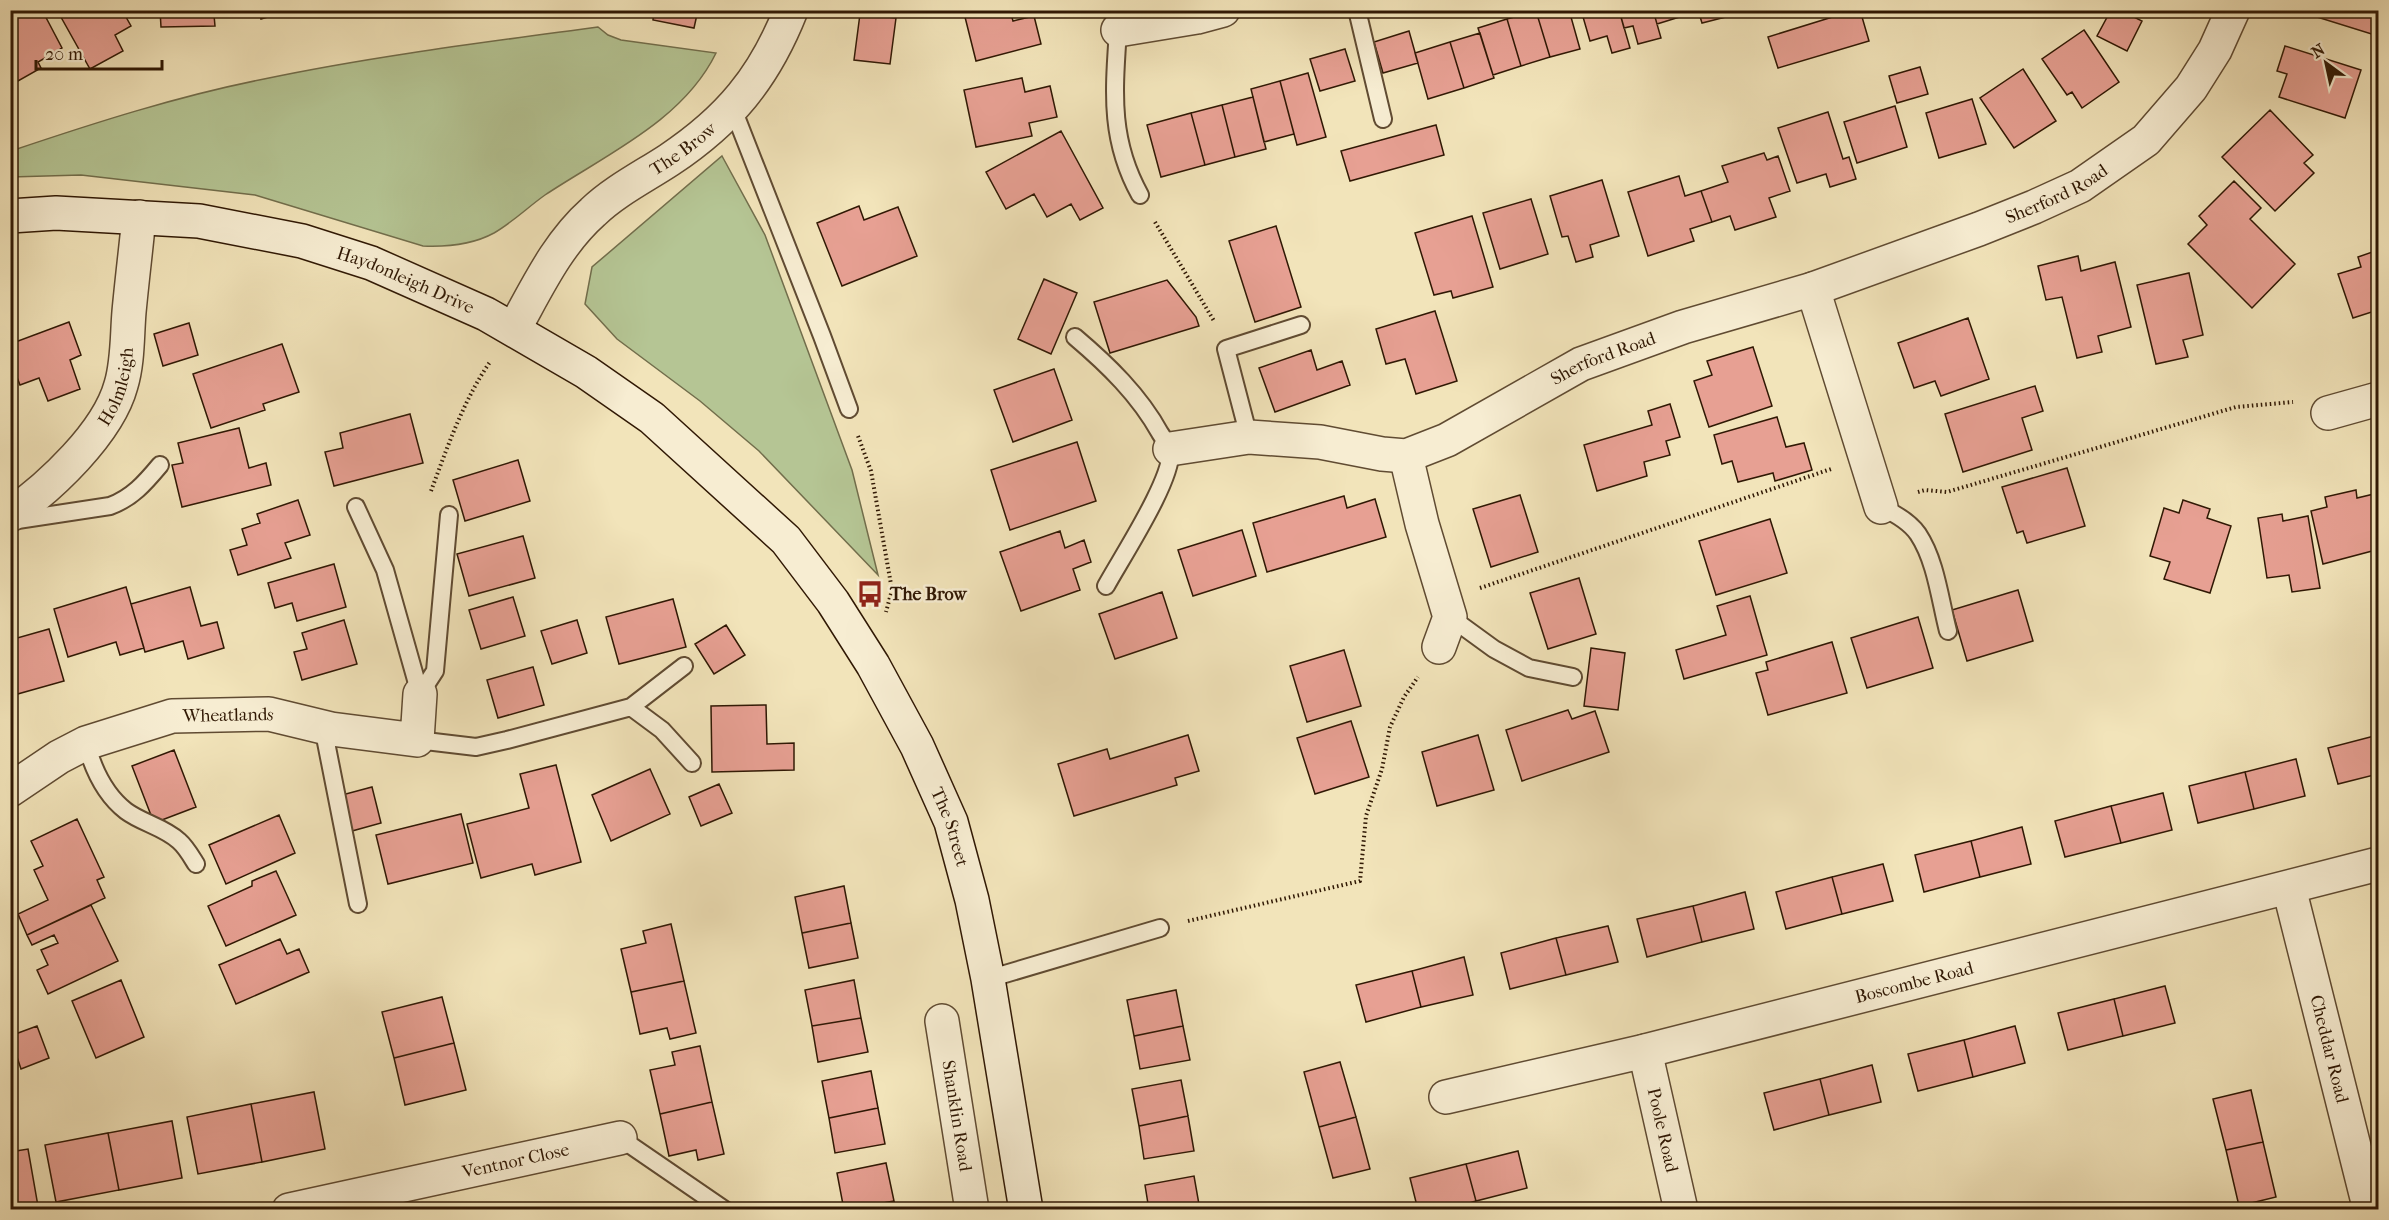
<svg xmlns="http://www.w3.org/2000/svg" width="2389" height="1220" viewBox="0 0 2389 1220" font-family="'IM FELL French Canon',serif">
<rect width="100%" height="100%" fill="#f2e4ba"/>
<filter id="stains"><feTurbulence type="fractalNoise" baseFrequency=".00333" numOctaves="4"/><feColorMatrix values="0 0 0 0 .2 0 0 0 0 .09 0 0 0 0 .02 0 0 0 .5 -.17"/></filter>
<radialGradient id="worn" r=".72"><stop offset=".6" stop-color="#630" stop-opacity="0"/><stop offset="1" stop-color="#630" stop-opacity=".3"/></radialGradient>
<!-- green -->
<path fill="#b5c594" stroke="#726e4c" stroke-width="1.5" d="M598,27L608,35L621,40L716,53C683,121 605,155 545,195C528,207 513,222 494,233C472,245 447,247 423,246L255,195L81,175L11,177V151C94,123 178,96 264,79C374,56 487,42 598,27Z
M722,156L765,235L852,470L878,575L759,451L700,401L617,339L585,304L592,267Z"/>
<!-- building -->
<path fill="#e7a093" stroke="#301804" stroke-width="1.5" d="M10,10H42L62,48L38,62L41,68L18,81L10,68Z
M57,10H122L131,26L115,35L123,51L90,69Z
M160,10H235L236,14L214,15L215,26L161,27Z
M259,10H291L261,19Z
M654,10H698L694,28L653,20Z
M973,10H1010L1013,21L1034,16L1041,44L976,61L965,17L974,15Z
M1569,10L1580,49L1550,57L1536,11Z
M1581,10H1619L1630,48L1612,53L1607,36L1590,41Z
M1619,10H1653L1661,38L1638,44L1633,26L1624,28Z
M1653,10H1684L1686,15L1657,24Z
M1698,10H1720L1722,18L1702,23Z
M1720,10H1740V13L1722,18Z
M1855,10H1860L1869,41L1778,68L1768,37Z
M2111,10H2120L2142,21L2127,51L2097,36Z
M2319,10H2378V36L2317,17Z
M1536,11L1550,57L1521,66L1507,19Z
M860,14L896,18L890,64L854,60Z
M1507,19L1521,66L1493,75L1478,28Z
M2084,30L2119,82L2082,108L2072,92L2067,95L2042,59Z
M1409,31L1418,63L1383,73L1374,42Z
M1480,33L1494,78L1464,88L1450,42Z
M1450,42L1464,88L1428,99L1415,53Z
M2285,46L2361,70L2345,118L2279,97L2287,74L2277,71Z
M1345,49L1355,81L1320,91L1310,59Z
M1920,67L1928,94L1897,103L1889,76Z
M2023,69L2056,121L2014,148L1980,98Z
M1308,73L1326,137L1297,145L1280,81Z
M1022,78L1025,92L1050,86L1057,117L1029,123L1032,136L976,147L964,90Z
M1280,81L1294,134L1264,142L1251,89Z
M1253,97L1266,149L1235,157L1222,105Z
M1972,99L1986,144L1939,158L1926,113Z
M1222,105L1235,157L1205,165L1191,113Z
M1895,106L1907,147L1857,163L1844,122Z
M2270,110L2313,155L2304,163L2314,173L2275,211L2222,157Z
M1828,112L1843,159L1849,157L1856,179L1830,187L1826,174L1797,183L1778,128Z
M1191,113L1205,165L1161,177L1147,125Z
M1436,125L1444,155L1350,181L1341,151Z
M1061,131L1103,208L1080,220L1071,204L1047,217L1034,194L1006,209L986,172Z
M1764,153L1767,160L1778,156L1790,191L1769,198L1776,217L1735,230L1730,216L1712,222L1701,191L1728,182L1722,166Z
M1679,176L1685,196L1701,191L1712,222L1690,229L1694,241L1648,256L1628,192Z
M1602,180L1619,236L1590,245L1593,257L1576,262L1568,236L1562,237L1550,196Z
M2234,181L2261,208L2250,219L2295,264L2252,308L2188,244L2207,225L2199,216Z
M1531,199L1548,254L1500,269L1483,213Z
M859,206L864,220L898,207L917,256L842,286L817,223Z
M1472,216L1493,287L1453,298L1451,291L1434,295L1415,233Z
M1276,226L1301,307L1255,322L1229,241Z
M2378,250V310L2353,318L2338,274L2361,267L2358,257Z
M2078,256L2081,271L2115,262L2131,327L2098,336L2102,352L2077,358L2062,297L2046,300L2038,266Z
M2189,273L2203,335L2183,340L2188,357L2156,364L2137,285Z
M1044,279L1077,293L1051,354L1018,339Z
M1167,280L1196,317L1199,326L1110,353L1094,302Z
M1435,311L1457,381L1416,394L1405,359L1386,364L1376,329Z
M1968,318L1989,379L1941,396L1935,381L1914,388L1898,343Z
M69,322L81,355L70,360L80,389L48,401L39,378L20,385L10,359V344Z
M189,323L198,355L163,366L154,334Z
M282,344L299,392L263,404L265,410L211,428L193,374Z
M1753,347L1772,406L1709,427L1694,381L1712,375L1707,361Z
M1311,350L1317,370L1342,361L1350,385L1275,412L1259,368Z
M1054,369L1072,420L1013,442L994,390Z
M2035,386L2043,411L2022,418L2032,450L1963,472L1945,414Z
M1670,404L1680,437L1666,441L1670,455L1644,462L1647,476L1597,491L1584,445L1652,425L1648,411Z
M410,414L423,463L334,486L325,452L343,448L340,433Z
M1777,417L1786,447L1804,443L1812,470L1775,481L1773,473L1738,482L1732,461L1722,464L1714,435Z
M239,428L249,468L266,463L271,485L182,507L172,465L183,463L178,443Z
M1077,442L1096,501L1010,530L991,470Z
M518,460L530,501L465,521L453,480Z
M2067,468L2085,526L2027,543L2023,531L2017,533L2002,487Z
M2356,490L2357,498L2378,493V562L2376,550L2323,564L2311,511L2327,507L2325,497Z
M1520,495L1538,552L1491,567L1473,509Z
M1344,496L1347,508L1375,499L1386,537L1267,572L1253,523Z
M298,500L310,535L285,543L291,558L238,575L230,550L247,545L242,529L260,523L257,514Z
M2183,500L2210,509L2207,518L2231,526L2210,593L2164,579L2170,562L2150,556L2164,508L2179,513Z
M2282,514L2283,521L2308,516L2320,588L2292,592L2289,575L2267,578L2258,518Z
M1770,519L1787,573L1716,595L1699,541Z
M1242,530L1256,576L1193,596L1178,550Z
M1060,531L1065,548L1084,540L1091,562L1073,569L1080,590L1021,611L1000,552Z
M523,536L535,578L469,596L457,554Z
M334,564L346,607L297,621L292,603L275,608L268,583Z
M1579,578L1596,634L1548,649L1530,593Z
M126,587L144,648L120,655L116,642L68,657L54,609Z
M190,587L201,626L217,622L224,648L188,659L183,641L145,652L131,604Z
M2018,590L2033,641L1967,661L1952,610Z
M1162,592L1177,638L1115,659L1099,614Z
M1750,596L1767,655L1684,679L1676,650L1726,635L1717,606Z
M513,597L525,636L481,649L469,610Z
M673,599L686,647L619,664L606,617Z
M1918,617L1933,668L1867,688L1851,638Z
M344,620L357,664L302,680L294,652L307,649L302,633Z
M577,620L587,653L552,664L541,631Z
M726,625L745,655L714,674L695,644Z
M49,629L64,681L14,695L10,684V640Z
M1832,642L1847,693L1768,715L1756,673L1768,670L1766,662Z
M1591,648L1625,653L1618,710L1584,706Z
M1344,650L1361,706L1307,722L1290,666Z
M533,667L544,705L498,718L487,680Z
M766,705L767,744L794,743V770L712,772L711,706Z
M1568,710L1572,719L1595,711L1609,752L1522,781L1506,730Z
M1351,721L1369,777L1315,794L1297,738Z
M1188,735L1199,771L1175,778L1177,785L1074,816L1058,764L1107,749L1110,759Z
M1478,735L1494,790L1437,806L1422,752Z
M2378,735V774L2338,784L2328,748Z
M174,750L196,807L154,823L132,766Z
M2296,759L2305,796L2254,809L2245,772Z
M556,765L581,862L535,875L532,864L481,878L467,824L529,808L520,774Z
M650,769L670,814L611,841L592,795Z
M2245,772L2254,809L2198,823L2189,786Z
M719,784L732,813L701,826L689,797Z
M372,787L381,823L352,831L342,795Z
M2163,793L2172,830L2121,843L2111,806Z
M2111,806L2121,843L2065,857L2055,821Z
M461,814L473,863L388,884L376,835Z
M279,815L295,853L226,884L209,845Z
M77,819L104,877L97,880L105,898L27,935L18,914L48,900L34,870L43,866L31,841Z
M2022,827L2031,864L1980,877L1971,841Z
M1971,841L1980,877L1924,892L1915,855Z
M1883,864L1893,901L1842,914L1832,877Z
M276,871L296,915L226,946L208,906L252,886V881Z
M1832,877L1842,914L1786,929L1776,892Z
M844,886L851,923L802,933L795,897Z
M1745,892L1754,929L1702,942L1693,906Z
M91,905L118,961L48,994L37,970L48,965L41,950L58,943L54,935L32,945L27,935Z
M1693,906L1702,942L1647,957L1637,919Z
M851,923L858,958L809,968L802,933Z
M671,924L684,981L631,992L621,949L646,943L643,931Z
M1608,926L1618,962L1566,975L1556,938Z
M1556,938L1566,975L1510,989L1501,953Z
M280,939L287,954L299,949L309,972L236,1004L219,965Z
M1464,957L1473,995L1421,1007L1412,971Z
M1412,971L1421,1007L1366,1022L1356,985Z
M121,980L144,1037L96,1058L72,1001Z
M854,980L861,1018L812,1026L805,990Z
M684,981L696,1033L670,1039L667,1028L640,1034L631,992Z
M2165,986L2175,1023L2123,1036L2114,999Z
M1176,990L1183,1026L1134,1036L1127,1000Z
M442,997L454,1043L394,1058L382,1012Z
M2114,999L2123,1036L2068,1050L2058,1013Z
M861,1018L868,1052L818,1062L812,1026Z
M37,1026L49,1058L21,1069L10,1036Z
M1183,1026L1190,1060L1140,1069L1134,1036Z
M2015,1026L2025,1063L1973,1077L1964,1040Z
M1964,1040L1973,1077L1918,1091L1908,1054Z
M454,1043L466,1090L405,1105L394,1058Z
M700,1046L712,1102L660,1114L650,1070L675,1065L672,1052Z
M1340,1062L1356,1117L1319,1127L1304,1072Z
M1872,1065L1881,1102L1829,1115L1820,1079Z
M871,1071L878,1108L829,1118L822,1081Z
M1820,1079L1829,1115L1774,1130L1764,1093Z
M1181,1080L1188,1116L1139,1126L1132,1089Z
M2251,1090L2263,1142L2226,1150L2213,1099Z
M314,1092L325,1149L262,1162L251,1104Z
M712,1102L724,1154L698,1160L696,1150L669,1156L660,1114Z
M251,1104L262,1162L198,1174L187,1117Z
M878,1108L885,1144L835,1153L829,1118Z
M1188,1116L1194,1151L1144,1159L1139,1126Z
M1356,1117L1370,1169L1333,1178L1319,1127Z
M172,1121L182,1178L119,1190L108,1133Z
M108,1133L119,1190L56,1202L45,1145Z
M2263,1142L2276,1197L2239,1206L2226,1150Z
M28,1149L38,1206L10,1210V1152Z
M1518,1151L1527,1188L1476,1201L1466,1164Z
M886,1163L894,1201L844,1210L837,1173Z
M1466,1164L1476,1201L1444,1210H1418L1410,1178Z
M1194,1176L1200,1210H1149L1145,1185Z
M894,1201L896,1210H847Z"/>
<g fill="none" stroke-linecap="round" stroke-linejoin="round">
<defs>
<path id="lane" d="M1357,10L1383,119
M1118,30C1114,91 1109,139 1140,195
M733,109L822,336L849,409
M1075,337C1108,365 1139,395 1160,433C1163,438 1168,444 1170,449C1176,475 1120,560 1106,586
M1249,437L1226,349L1301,325
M356,507L385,570L420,694
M1881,507C1894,513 1909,521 1918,534C1936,561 1940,600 1948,631
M11,521L110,506C132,498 145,483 160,465
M1450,617L1494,649L1529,668L1573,677
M684,666L631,707L662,730L692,763
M420,694L435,671L449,515
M323,727L358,904
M417,740L476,747L507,740L631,707
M86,743C93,769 104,794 126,811C142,823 164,827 179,841C186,847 191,856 196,864
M988,979L1160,928
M620,1138L725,1210"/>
<g id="street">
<path d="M1118,30L1197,17L1223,10"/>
<path d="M1813,289L1881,507"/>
<path id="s1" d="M514,329C537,288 557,244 593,212C615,191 643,177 669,160C729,120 764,78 791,10"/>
<path d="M2328,413L2378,399"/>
<path id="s2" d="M1170,449L1249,437L1320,442L1382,454L1406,456L1447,440L1581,364L1683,327L1813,289L1979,229L2034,207L2080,186L2146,140L2191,88L2215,50L2233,10"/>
<path d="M1406,456L1422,524L1450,617L1439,647"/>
<path id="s3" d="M10,515C50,487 108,433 121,385C128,362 127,336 129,312C132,280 136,248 139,217"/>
<path id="s4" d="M10,790L59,757L86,743L172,716L269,714L331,729L417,740L420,694"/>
<path id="s5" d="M2289,888L2370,1210"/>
<path id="s6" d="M942,1021L972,1210"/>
<path id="s7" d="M1645,1051L1681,1210"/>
<path id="s8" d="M1446,1097L1645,1051L2378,864"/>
<path id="s9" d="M289,1210L620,1138"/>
</g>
<g id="secondary">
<path id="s10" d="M10,216L56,213L199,221L302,241L371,263L486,314L586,372L652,418L786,540L833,602L873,665L917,746L951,822L972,900L988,979L1026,1210"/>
</g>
</defs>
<!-- lane casing -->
<use href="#lane" stroke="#604b32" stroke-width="20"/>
<!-- street casing -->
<use href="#street" stroke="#604b32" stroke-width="36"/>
<!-- secondary casing -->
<use href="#secondary" stroke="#301804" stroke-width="36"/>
<!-- path -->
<path stroke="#301804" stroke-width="4" stroke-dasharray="1.5 3" stroke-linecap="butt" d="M1155,222L1214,321
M858,436L871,471L892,590L886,612
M431,491C447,448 464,399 490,362
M1918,492L1925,490L1947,492L2236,407L2293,402
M1480,588L1831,469
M1188,921L1360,881L1366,816L1382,769L1390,727L1404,697L1418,677"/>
<!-- lane -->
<use href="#lane" stroke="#f7edd2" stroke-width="16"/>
<!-- street -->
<use href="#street" stroke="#f7edd2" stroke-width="33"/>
<!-- secondary -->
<use href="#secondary" stroke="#f7edd2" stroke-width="33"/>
</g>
<!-- icons -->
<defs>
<symbol id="bus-bare" viewBox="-9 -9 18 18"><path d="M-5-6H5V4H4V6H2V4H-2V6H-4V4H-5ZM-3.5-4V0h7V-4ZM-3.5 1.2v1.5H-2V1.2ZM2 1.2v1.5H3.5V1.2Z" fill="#8f2418" stroke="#f7edd2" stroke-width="2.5" paint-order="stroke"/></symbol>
</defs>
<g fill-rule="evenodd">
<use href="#bus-bare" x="851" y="575" width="38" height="38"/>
</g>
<g text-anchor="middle" stroke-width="5" stroke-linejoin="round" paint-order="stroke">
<!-- street labels -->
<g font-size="18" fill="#301804" stroke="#f7edd2">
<text dy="6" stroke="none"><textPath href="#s1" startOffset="252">The Brow</textPath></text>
<text dy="6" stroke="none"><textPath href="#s2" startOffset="942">Sherford Road</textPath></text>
<text dy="6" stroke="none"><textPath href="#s10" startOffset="405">Haydonleigh Drive</textPath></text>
<text dy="6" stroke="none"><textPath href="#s2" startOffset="459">Sherford Road</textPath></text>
<text dy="6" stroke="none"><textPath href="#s3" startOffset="171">Holmleigh</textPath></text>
<text dy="6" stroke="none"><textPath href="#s4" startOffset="236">Wheatlands</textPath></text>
<text dy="6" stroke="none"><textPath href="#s10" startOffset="1202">The Street</textPath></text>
<text dy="6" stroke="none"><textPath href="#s8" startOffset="482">Boscombe Road</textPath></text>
<text dy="6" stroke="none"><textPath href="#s5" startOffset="166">Cheddar Road</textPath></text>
<text dy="6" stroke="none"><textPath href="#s6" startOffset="96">Shanklin Road</textPath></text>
<text dy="6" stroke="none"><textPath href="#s7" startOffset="81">Poole Road</textPath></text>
<text dy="6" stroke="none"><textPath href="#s9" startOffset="232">Ventnor Close</textPath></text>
</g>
<!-- poi labels -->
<g font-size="18" font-weight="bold" fill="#301804" stroke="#f7edd2" text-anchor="start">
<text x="890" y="600">The Brow</text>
</g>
</g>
<!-- margin -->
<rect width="2389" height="1220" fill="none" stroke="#f2e4ba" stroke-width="36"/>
<rect x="12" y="12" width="2365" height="1196" fill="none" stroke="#301804" stroke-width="3"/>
<rect x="18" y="18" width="2353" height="1184" fill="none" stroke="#301804" stroke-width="1.5"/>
<!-- north arrow -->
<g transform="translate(2326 63) rotate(327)" stroke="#f7edd2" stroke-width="4.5" paint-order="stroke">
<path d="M0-4.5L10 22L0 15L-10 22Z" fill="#301804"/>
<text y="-9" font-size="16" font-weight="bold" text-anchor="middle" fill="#301804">N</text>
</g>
<!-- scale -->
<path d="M36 60v9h126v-9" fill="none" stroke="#301804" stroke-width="3"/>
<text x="45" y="60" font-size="18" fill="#301804" stroke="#f7edd2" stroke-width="4.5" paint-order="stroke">20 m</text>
<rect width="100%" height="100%" filter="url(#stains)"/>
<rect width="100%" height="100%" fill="url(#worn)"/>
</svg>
